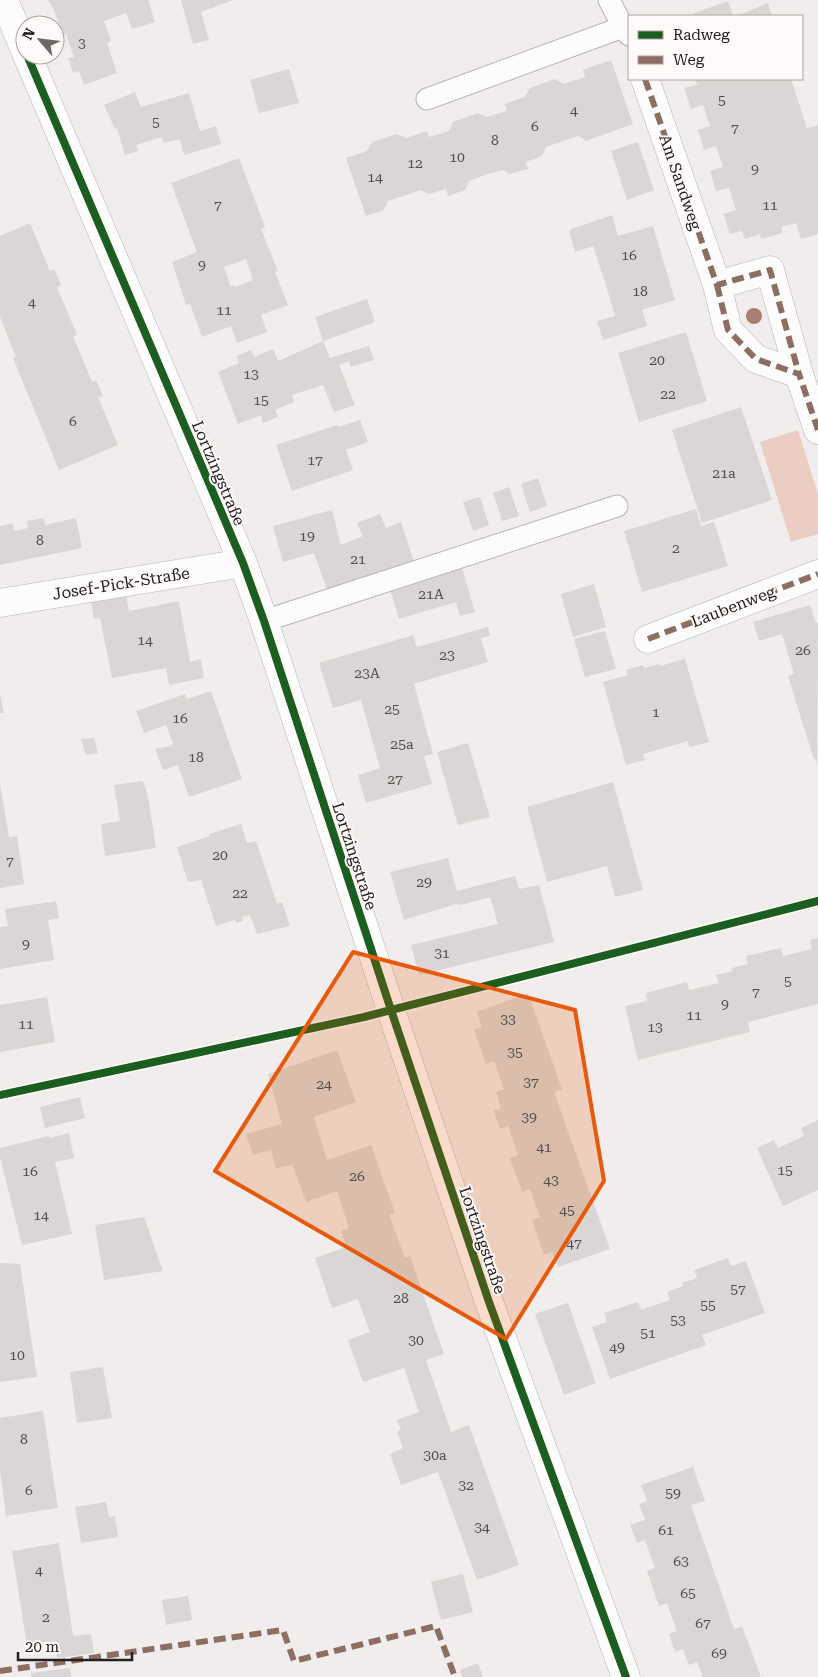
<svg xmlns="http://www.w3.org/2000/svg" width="818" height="1677" viewBox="0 0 818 1677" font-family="'Roboto Serif',serif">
<rect width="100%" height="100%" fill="#f1edec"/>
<!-- park -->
<path fill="#eccdc3" d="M798,430L818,494V534L791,542L760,442Z"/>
<!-- building -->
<path fill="#d9d6d5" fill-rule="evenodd" d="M48,0H148L155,22L132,29L126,13L104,21L111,41L107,43L117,73L84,85L79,71L73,73L68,58L74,57L66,34L63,35L54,10Z
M181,0H233L201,12L209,40L193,44Z
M728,1L733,16H692V14Z
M768,3L772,16H737Z
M611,60L633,124L586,141L578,136L546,147L542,156L526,162L528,169L510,174L502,170L485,175L469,181L465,190L448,196L446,189L429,194L421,190L388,201L384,210L366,216L346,158L367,151L372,142L397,134L406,138L427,131L429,137L449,131L453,122L478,113L487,117L507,111L504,104L525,97L530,88L555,79L564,84L585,77L583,70Z
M289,69L299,103L259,113L250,80Z
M695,79H791L807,128L818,125V234L801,239L796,223L781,227L783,233L761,239L760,234L745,239L742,231L730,234L723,214L736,210L729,188L716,191L710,171L723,167L716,146L704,150L698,130L710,126L703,105L691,109L684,88L697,85Z
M135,92L141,107L189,93L200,131L216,126L221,144L184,155L180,139L164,143L162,137L136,145L138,151L125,155L117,128L115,129L104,105Z
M638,142L654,190L627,200L611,151Z
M239,158L265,227L261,229L278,271L275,272L288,305L261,315L267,332L237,343L231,326L202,337L190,304L186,305L172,262L197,252L171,183ZM246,259L253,280L235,287L234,285L231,287L224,267Z
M612,215L618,236L653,226L675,300L642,310L647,326L603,340L597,321L615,316L605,282L593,246L575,252L569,230Z
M30,223L50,271L54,269L61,285L57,287L77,335L73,336L92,382L96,380L103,396L98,397L118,445L59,470L13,358L16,357L0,317V236Z
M367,299L375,322L323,341L315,317Z
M686,332L707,401L639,422L618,353Z
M323,341L330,358L369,346L374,360L351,367L349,361L339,365L355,405L334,412L323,385L292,395L294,402L275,410L278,417L263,423L261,415L238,424L218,372L239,363L236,356L251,350L254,357L273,349L278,361Z
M741,407L772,500L702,523L672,430Z
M360,420L368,442L346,450L353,470L292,491L276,445L337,425L338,427Z
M538,478L547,506L530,512L521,484Z
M509,487L519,516L502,521L493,493Z
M480,497L489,525L473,531L463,502Z
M696,509L701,526L714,522L728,566L642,592L624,531Z
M332,510L341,545L363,536L357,523L380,514L386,528L401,522L414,562L327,590L314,553L283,562L273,526Z
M44,518L45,525L76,518L82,548L0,565V526L13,523L14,531L28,528L27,521Z
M462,568L475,612L460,616L456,602L399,619L391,592Z
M594,584L606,627L573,637L561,594Z
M126,594L129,611L179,601L190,662L201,659L204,678L169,685L166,668L112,678L100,618L94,619L91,601Z
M810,605L816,623H818L817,766L816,759L814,760L788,676L794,674L782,634L759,641L753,622Z
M488,627L490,636L481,638L488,662L414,684L433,754L424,756L432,784L366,803L358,775L380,768L361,700L333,708L319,663L413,635L417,647Z
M605,631L616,669L585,677L574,639Z
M685,659L709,742L689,747L688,741L643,754L645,760L626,765L603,682L628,675L626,670L643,665L644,668L659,664L660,666Z
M211,691L242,779L189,797L178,765L163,770L155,749L172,746L171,745L173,744L166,725L144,733L136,711L185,694L187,699Z
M0,694L4,713H0Z
M94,738L98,753L86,755L81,739Z
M468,743L490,817L458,825L437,752Z
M143,781L148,796L156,848L105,856L101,824L120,821L114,785Z
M613,782L643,890L615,897L607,866L547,882L527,807Z
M0,783L9,837L17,836L24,884L0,888Z
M241,824L247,843L256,841L277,904L282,902L290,926L257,934L250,915L242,917L243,921L236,923L235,920L216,926L201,880L188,882L177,847L210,836L209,834Z
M448,858L457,891L515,876L519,889L539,885L554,942L419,975L411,945L498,924L490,897L461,905L456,904L404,920L390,872Z
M56,901L59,918L48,920L54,960L0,969V927L8,926L5,909Z
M818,938V1004L748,1022L750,1032L638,1060L625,1006L647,1001L646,993L687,982L689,990L719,983L716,975L733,971L732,968L748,964L746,956L781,948L783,956L812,949L810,940Z
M528,993L562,1089L554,1092L610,1249L558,1267L552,1252L544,1255L532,1220L540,1217L535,1204L530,1189L522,1192L510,1158L518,1155L513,1141L508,1126L500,1129L494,1111L501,1109L496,1092L504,1089L494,1061L486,1064L474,1030L482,1027L477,1012Z
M47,997L55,1042L0,1052V1005Z
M337,1050L356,1102L314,1117L327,1160L371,1145L395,1213L389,1215L405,1258L410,1256L444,1354L426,1360L451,1432L469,1425L519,1565L477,1580L438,1472L401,1485L390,1454L403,1448L397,1431L401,1430L397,1420L419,1412L404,1368L363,1382L348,1340L370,1332L358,1299L332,1308L315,1258L347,1247L341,1231L349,1228L337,1191L306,1202L292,1164L276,1169L271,1150L253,1155L246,1134L282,1124L268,1074Z
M80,1097L85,1118L45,1128L40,1107Z
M818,1120V1190L783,1206L757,1148L774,1140L778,1148L804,1136L801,1128Z
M69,1133L74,1158L55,1162L72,1234L22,1245L0,1157V1148L49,1136V1138Z
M144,1217L163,1271L104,1280L95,1225Z
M728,1258L731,1266L746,1261L765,1313L702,1335L706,1345L610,1379L592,1327L607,1322L604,1313L638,1302L641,1310L670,1300L667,1292L683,1286L682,1283L697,1278L694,1270Z
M0,1263L20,1264L37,1377L0,1382Z
M568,1303L596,1383L564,1395L535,1314Z
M103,1367L112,1418L77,1423L70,1372Z
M43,1411L58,1508L6,1516L0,1471V1418Z
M693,1467L705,1501L691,1505L734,1629L742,1626L761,1677H703L697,1662L689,1665L683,1649L675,1652L669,1634L677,1631L667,1603L659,1606L647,1571L655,1568L645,1540L637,1543L630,1525L645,1520L639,1504L647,1501L641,1485Z
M106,1502L109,1517L115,1516L118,1537L81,1543L75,1507Z
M59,1543L73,1636L91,1634L94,1653L57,1658L55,1641L27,1646L12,1551Z
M463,1574L473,1612L441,1620L431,1582Z
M188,1596L192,1620L166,1625L162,1600Z
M478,1663L483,1677H462L460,1670Z
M70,1668L71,1677H31V1673Z"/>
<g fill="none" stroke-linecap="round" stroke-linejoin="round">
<defs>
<path id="lane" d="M609,0L623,27L629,35
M427,99L623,27
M264,621L617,506"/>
<path id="street" d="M4,0L25,50
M27,55L243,563L264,621L391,1010L489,1302L626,1677
M645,79L717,285L770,270L799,374
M717,285L728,330L756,359L799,374L818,430
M0,603L243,563
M648,639L818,574"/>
</defs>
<!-- lane casing -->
<use href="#lane" stroke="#b6b3b3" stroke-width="23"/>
<!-- street casing -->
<use href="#street" stroke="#b6b3b3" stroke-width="29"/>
<!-- lane -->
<use href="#lane" stroke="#fdfcfc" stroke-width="21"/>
<!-- street -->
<use href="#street" stroke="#fdfcfc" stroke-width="28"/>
<!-- quiet -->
<path stroke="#8d6e63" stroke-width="6" stroke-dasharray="12 6" stroke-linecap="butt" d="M645,79L717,285L770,270L799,374
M717,285L728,330L756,359L799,374L818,430
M648,639L818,574
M0,1671L283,1630L294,1661L436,1626L455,1677"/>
<defs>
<path id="cycleway" d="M27,55L243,563L264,621L391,1010L489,1302L626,1677
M0,1095L364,1017L818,901"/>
</defs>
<!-- cycleway casing -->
<use href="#cycleway" stroke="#fffaf9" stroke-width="11"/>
<!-- cycleway -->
<use href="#cycleway" stroke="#1b5e20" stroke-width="8"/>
</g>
<!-- trees -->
<circle fill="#a67f72" cx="754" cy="316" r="8"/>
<!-- marked area -->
<path fill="#e8590c" fill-opacity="0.2" stroke="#e8590c" stroke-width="4" stroke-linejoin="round" d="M353,952L575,1010L604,1181L506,1339L215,1171Z"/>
<g text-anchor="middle" stroke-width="4" stroke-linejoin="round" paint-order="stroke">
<!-- number labels -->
<g font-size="14" fill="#504e4d">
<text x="82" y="48">3</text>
<text x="722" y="105">5</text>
<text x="574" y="115">4</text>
<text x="156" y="127">5</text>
<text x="535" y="131">6</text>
<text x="735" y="133">7</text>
<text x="495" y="145">8</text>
<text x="457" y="162">10</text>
<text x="415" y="168">12</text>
<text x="755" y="174">9</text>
<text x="375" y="182">14</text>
<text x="218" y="210">7</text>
<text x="770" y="210">11</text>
<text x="629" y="260">16</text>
<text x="202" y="270">9</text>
<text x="640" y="296">18</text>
<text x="32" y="307">4</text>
<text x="224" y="315">11</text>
<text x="657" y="365">20</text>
<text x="251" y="379">13</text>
<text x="668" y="399">22</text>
<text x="261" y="405">15</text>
<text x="73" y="426">6</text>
<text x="315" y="465">17</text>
<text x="724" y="478">21a</text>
<text x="307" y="541">19</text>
<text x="40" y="545">8</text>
<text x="676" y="553">2</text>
<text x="358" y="564">21</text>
<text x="431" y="599">21A</text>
<text x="145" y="645">14</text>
<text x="803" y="655">26</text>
<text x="447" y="660">23</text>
<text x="367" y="678">23A</text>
<text x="392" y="714">25</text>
<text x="656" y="717">1</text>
<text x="180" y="723">16</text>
<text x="402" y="749">25a</text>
<text x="196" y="762">18</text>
<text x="395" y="784">27</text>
<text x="220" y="860">20</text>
<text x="10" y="866">7</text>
<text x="424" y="887">29</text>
<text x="240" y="898">22</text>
<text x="26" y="949">9</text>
<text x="442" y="958">31</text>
<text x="788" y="986">5</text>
<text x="756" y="997">7</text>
<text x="725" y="1009">9</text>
<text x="694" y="1020">11</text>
<text x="508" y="1024">33</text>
<text x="26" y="1029">11</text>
<text x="655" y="1032">13</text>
<text x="515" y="1057">35</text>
<text x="531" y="1087">37</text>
<text x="324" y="1089">24</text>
<text x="529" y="1122">39</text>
<text x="544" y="1152">41</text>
<text x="785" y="1175">15</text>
<text x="30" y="1176">16</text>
<text x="357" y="1181">26</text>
<text x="551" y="1185">43</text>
<text x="567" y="1215">45</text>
<text x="41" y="1220">14</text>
<text x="574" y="1248">47</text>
<text x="738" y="1294">57</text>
<text x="401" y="1303">28</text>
<text x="708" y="1310">55</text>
<text x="678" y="1325">53</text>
<text x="648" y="1338">51</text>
<text x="416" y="1345">30</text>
<text x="617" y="1352">49</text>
<text x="17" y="1360">10</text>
<text x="24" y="1444">8</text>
<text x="435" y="1460">30a</text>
<text x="466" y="1490">32</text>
<text x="29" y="1495">6</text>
<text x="673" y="1498">59</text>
<text x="482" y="1532">34</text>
<text x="666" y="1535">61</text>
<text x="681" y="1566">63</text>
<text x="39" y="1575">4</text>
<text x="688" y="1598">65</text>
<text x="46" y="1622">2</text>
<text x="703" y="1628">67</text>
<text x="719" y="1658">69</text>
</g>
<!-- street labels -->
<g font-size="16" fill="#232020" stroke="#fffaf9">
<text transform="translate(681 182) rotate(71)" y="6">Am Sandweg</text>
<text transform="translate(219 473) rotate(67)" y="6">Lortzingstraße</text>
<text transform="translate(121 583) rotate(-9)" y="6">Josef-Pick-Straße</text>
<text transform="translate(733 606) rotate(-21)" y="6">Laubenweg</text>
<text transform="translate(355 856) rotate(72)" y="6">Lortzingstraße</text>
<text transform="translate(483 1240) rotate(71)" y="6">Lortzingstraße</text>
</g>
</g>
<!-- legend -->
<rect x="628" y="15" width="175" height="65" fill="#fffaf9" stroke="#a7a3a2"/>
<rect x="638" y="31" width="25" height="8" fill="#1b5e20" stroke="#a7a3a2"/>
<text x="673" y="40" font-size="15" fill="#232020">Radweg</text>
<rect x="638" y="56" width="25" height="8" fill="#8d6e63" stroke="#a7a3a2"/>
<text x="673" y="65" font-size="15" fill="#232020">Weg</text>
<!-- north arrow -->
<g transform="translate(40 40) rotate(298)"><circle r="24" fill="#fffaf9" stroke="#a7a3a2"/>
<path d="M0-4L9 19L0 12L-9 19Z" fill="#6b6867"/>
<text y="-8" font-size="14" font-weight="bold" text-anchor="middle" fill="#232020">N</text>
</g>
<!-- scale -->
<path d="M18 1652v8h114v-8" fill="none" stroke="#232020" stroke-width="2.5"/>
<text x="25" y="1652" font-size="15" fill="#232020" stroke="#fffaf9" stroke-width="4" paint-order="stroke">20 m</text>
</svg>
